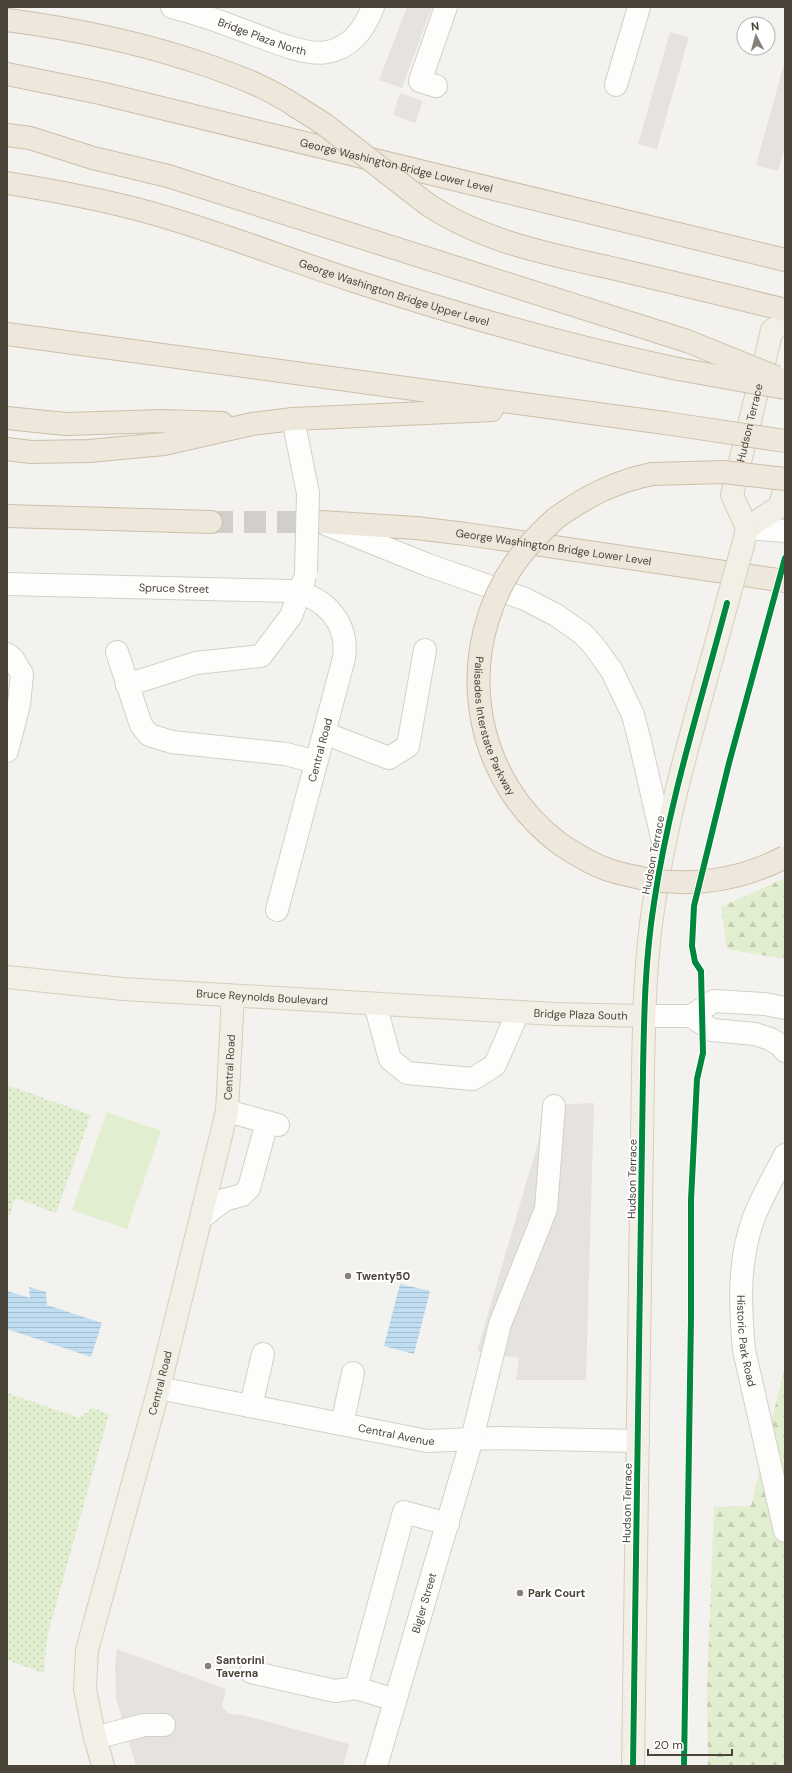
<svg xmlns="http://www.w3.org/2000/svg" width="792" height="1773" viewBox="0 0 792 1773" font-family="'DM Sans',sans-serif">
<defs>
<pattern id="green-dots" width="8" height="8" patternUnits="userSpaceOnUse"><rect width="8" height="8" fill="#e1eecf"/><path d="M2 2h.1M6 6h.1" fill="none" stroke="#c3cdb2" stroke-width="1.8" stroke-linecap="round"/></pattern>
<pattern id="forest-firs" width="22" height="20" patternUnits="userSpaceOnUse"><rect width="22" height="20" fill="#e1eecf"/><path d="M5 1l3.5 6h-7zM16 11l3.5 6h-7z" fill="#c3cdb2"/></pattern>
<pattern id="water-rules" width="6" height="5" patternUnits="userSpaceOnUse"><rect width="6" height="5" fill="#c0ddf1"/><path d="M0 2.5h6" fill="none" stroke="#a6bfcf"/></pattern>
</defs>
<rect width="100%" height="100%" fill="#f4f2ee"/>
<!-- green -->
<path fill="url(#green-dots)" d="M7,1085L91,1115L56,1213L15,1198L10,1215L7,1214Z
M7,1393L80,1418L92,1408L109,1414L47,1637L44,1673L7,1660Z"/>
<!-- forest -->
<path fill="url(#forest-firs)" d="M785,878V959L727,949L721,907Z
M785,1366V1766H708L707,1687L714,1507L751,1506Z"/>
<!-- pitch -->
<path fill="#e1eecf" d="M107,1112L161,1131L127,1229L72,1210Z"/>
<!-- parking -->
<path fill="#e6e3df" d="M407,7H432L402,88L379,80Z
M670,32L689,37L657,149L638,144Z
M785,60V145L778,171L756,165Z
M400,93L423,101L415,123L393,115Z
M594,1103L586,1380H516L519,1358L477,1351L549,1105Z
M117,1649L226,1689L222,1707L229,1714L243,1715L349,1744L343,1766H136L116,1698L115,1666Z"/>
<!-- water -->
<path fill="url(#water-rules)" d="M400,1284L430,1291L414,1354L384,1346Z
M29,1287L46,1292L47,1305L102,1323L91,1357L7,1329V1291L30,1298Z"/>
<g fill="none" stroke-linecap="round" stroke-linejoin="round">
<!-- highway-tunnel -->
<path stroke="#d2cfca" stroke-width="22" stroke-dasharray="22 11" stroke-linecap="butt" d="M211,522H321"/>
<defs>
<g id="minor">
<path id="s1" d="M172,7C196,13 219,21 242,30C263,37 305,57 327,52C351,48 365,28 373,7"/>
<path d="M616,85L639,7"/>
<path d="M436,86L420,81L446,7"/>
<path d="M293,419L308,493"/>
<path d="M326,524L428,565L525,599L556,615L583,634L594,646L612,671L633,715L640,742L664,846"/>
<path d="M747,528L785,531"/>
<path id="s2" d="M7,584L290,591C325,596 349,623 344,658L277,910"/>
<path d="M117,652L141,725L149,735L172,742L286,754L316,762"/>
<path d="M7,654L13,659L22,674L19,704L7,751"/>
<path d="M127,685L196,663L261,656L291,616L304,580"/>
<path d="M324,733L389,758L408,746L425,650"/>
<path d="M375,1004L390,1059L407,1073L473,1079L495,1065L518,1012"/>
<path d="M644,1016H691L714,1001L765,1004L785,1008"/>
<path d="M691,1016L712,1030L755,1034L770,1039L780,1045L785,1051"/>
<path d="M227,1111L278,1125"/>
<path id="s3" d="M785,1155C774,1176 761,1198 753,1220C738,1261 740,1308 744,1350L785,1531"/>
<path d="M201,1218L224,1200L242,1195L249,1188L267,1122"/>
<path id="s4" d="M159,1388L427,1441L497,1438L638,1441"/>
<path d="M251,1406L263,1354"/>
<path d="M342,1424L353,1373"/>
<path d="M251,1672L335,1691L356,1688"/>
<path d="M395,1700L356,1688L404,1512L448,1524"/>
<path d="M95,1738L144,1725H164"/>
<path id="s5" d="M376,1766L472,1439L500,1324L546,1209L554,1106"/>
</g>
<g id="major">
<path d="M747,528L780,506L785,485"/>
<path id="s6" d="M743,545L747,528L732,495L772,330L785,323"/>
<path id="s7" d="M7,977L123,989L555,1014L644,1016"/>
<path id="s8" d="M103,1766L93,1729L85,1689L87,1650L159,1388L227,1111L233,996"/>
<path d="M633,1766L643,1072C644,1015 645,959 654,903C669,801 701,702 727,603"/>
</g>
<g id="highway">
<path d="M7,20C76,29 143,43 209,66C240,77 269,88 297,107"/>
<path id="s9" d="M7,74L100,93L785,260"/>
<path d="M7,135L30,138L93,158L168,176L687,341"/>
<path id="s10" d="M7,183C57,191 106,200 155,214C221,233 285,258 351,280C458,315 568,346 678,369"/>
<path d="M427,204C485,243 553,255 620,270C675,283 730,296 785,310"/>
<path d="M7,334L665,423"/>
<path d="M7,418L66,424L162,421L222,423"/>
<path d="M7,449L31,452L89,451L164,444L252,424L293,419L492,410"/>
<path d="M7,516L211,522"/>
<path d="M556,518C587,496 614,482 652,474"/>
<path id="s11" d="M321,522L416,528L466,534L785,581"/>
</g>
</defs>
<!-- minor casing -->
<use href="#minor" stroke="#d2d0cb" stroke-width="24"/>
<!-- major casing -->
<use href="#major" stroke="#d6cebb" stroke-width="24"/>
<!-- highway casing -->
<use href="#highway" stroke="#ccbfa9" stroke-width="24"/>
<!-- minor -->
<use href="#minor" stroke="#fdfdfc" stroke-width="22"/>
<!-- major -->
<use href="#major" stroke="#f2efe6" stroke-width="22"/>
<!-- highway -->
<use href="#highway" stroke="#ede8db" stroke-width="22"/>
<defs>
<path id="minor-bridge" d="M306,573L308,493"/>
<path id="major-bridge" d="M727,603L743,545"/>
<g id="highway-bridge">
<path d="M297,107L324,124L427,204"/>
<path d="M687,341L776,377"/>
<path d="M678,369L785,388"/>
<path d="M665,423L785,441"/>
<path d="M652,474L723,472L785,479"/>
<path id="s12" d="M556,518C536,536 518,555 505,579C455,669 477,782 560,844C575,854 591,864 609,870C620,874 633,876 645,879C694,887 741,880 785,857"/>
</g>
</defs>
<!-- minor-bridge casing -->
<use href="#minor-bridge" stroke="#d2d0cb" stroke-width="24" stroke-linecap="butt"/>
<!-- major-bridge casing -->
<use href="#major-bridge" stroke="#d6cebb" stroke-width="24" stroke-linecap="butt"/>
<!-- highway-bridge casing -->
<use href="#highway-bridge" stroke="#ccbfa9" stroke-width="24" stroke-linecap="butt"/>
<!-- minor-bridge -->
<use href="#minor-bridge" stroke="#fdfdfc" stroke-width="22"/>
<!-- major-bridge -->
<use href="#major-bridge" stroke="#f2efe6" stroke-width="22"/>
<!-- highway-bridge -->
<use href="#highway-bridge" stroke="#ede8db" stroke-width="22"/>
<defs>
<path id="cycleway" d="M633,1766L643,1072C644,1015 645,959 654,903C669,801 701,702 727,603
M684,1766L691,1318V1200L697,1079L703,1053L701,971L695,962L692,946L694,906L729,763L785,558"/>
</defs>
<!-- cycleway casing -->
<use href="#cycleway" stroke="#fff" stroke-width="8"/>
<!-- cycleway -->
<use href="#cycleway" stroke="#00873e" stroke-width="6"/>
</g>
<!-- markers -->
<g fill="#868178" stroke="#fff" stroke-width="1.5">
<circle cx="348" cy="1276" r="4"/>
<circle cx="520" cy="1593" r="4"/>
<circle cx="208" cy="1666" r="4"/>
</g>
<g text-anchor="middle" stroke-width="4" stroke-linejoin="round" paint-order="stroke">
<!-- street labels -->
<g font-size="11" fill="#4b4439" stroke="#fff">
<text dy="4" stroke="none"><textPath href="#s1" startOffset="95">Bridge Plaza North</textPath></text>
<text dy="4" stroke="none"><textPath href="#s9" startOffset="400">George Washington Bridge Lower Level</textPath></text>
<text dy="4" stroke="none"><textPath href="#s10" startOffset="403">George Washington Bridge Upper Level</textPath></text>
<text dy="4" stroke="none"><textPath href="#s6" startOffset="128">Hudson Terrace</textPath></text>
<text dy="4" stroke="none"><textPath href="#s11" startOffset="234">George Washington Bridge Lower Level</textPath></text>
<text dy="4" stroke="none"><textPath href="#s2" startOffset="167">Spruce Street</textPath></text>
<text dy="4" stroke="none"><textPath href="#s12" startOffset="234">Palisades Interstate Parkway</textPath></text>
<text transform="translate(320 750) rotate(-75)" y="4">Central Road</text>
<text transform="translate(653 855) rotate(-79)" y="4">Hudson Terrace</text>
<text dy="4" stroke="none"><textPath href="#s7" startOffset="256">Bruce Reynolds Boulevard</textPath></text>
<text dy="4" stroke="none"><textPath href="#s7" startOffset="575">Bridge Plaza South</textPath></text>
<text dy="4" stroke="none"><textPath href="#s8" startOffset="719">Central Road</textPath></text>
<text transform="translate(632 1179) rotate(-89)" y="4">Hudson Terrace</text>
<text dy="4" stroke="none"><textPath href="#s3" startOffset="195">Historic Park Road</textPath></text>
<text dy="4" stroke="none"><textPath href="#s8" startOffset="395">Central Road</textPath></text>
<text dy="4" stroke="none"><textPath href="#s4" startOffset="242">Central Avenue</textPath></text>
<text transform="translate(627 1503) rotate(-89)" y="4">Hudson Terrace</text>
<text dy="4" stroke="none"><textPath href="#s5" startOffset="170">Bigler Street</textPath></text>
</g>
<!-- poi labels -->
<g font-size="11" font-weight="bold" fill="#4b4439" stroke="#fff" text-anchor="start">
<text x="356" y="1280">Twenty50</text>
<text x="528" y="1597">Park Court</text>
<text x="216" y="1664">Santorini<tspan x="216" dy="13">Taverna</tspan></text>
</g>
</g>
<!-- border -->
<rect width="792" height="1773" fill="none" stroke="#4b4439" stroke-width="16"/>
<!-- north arrow -->
<g transform="translate(756 36) rotate(354)"><circle r="19" fill="#ffffff" stroke="#b7b4b0"/>
<path d="M0-3L7 15L0 10L-7 15Z" fill="#868178"/>
<text y="-6" font-size="11" font-weight="bold" text-anchor="middle" fill="#4b4439">N</text>
</g>
<!-- scale -->
<path d="M648 1749v6h84v-6" fill="none" stroke="#4b4439" stroke-width="2"/>
<text x="654" y="1749" font-size="12" fill="#4b4439" stroke="#ffffff" stroke-width="3" paint-order="stroke">20 m</text>
</svg>
